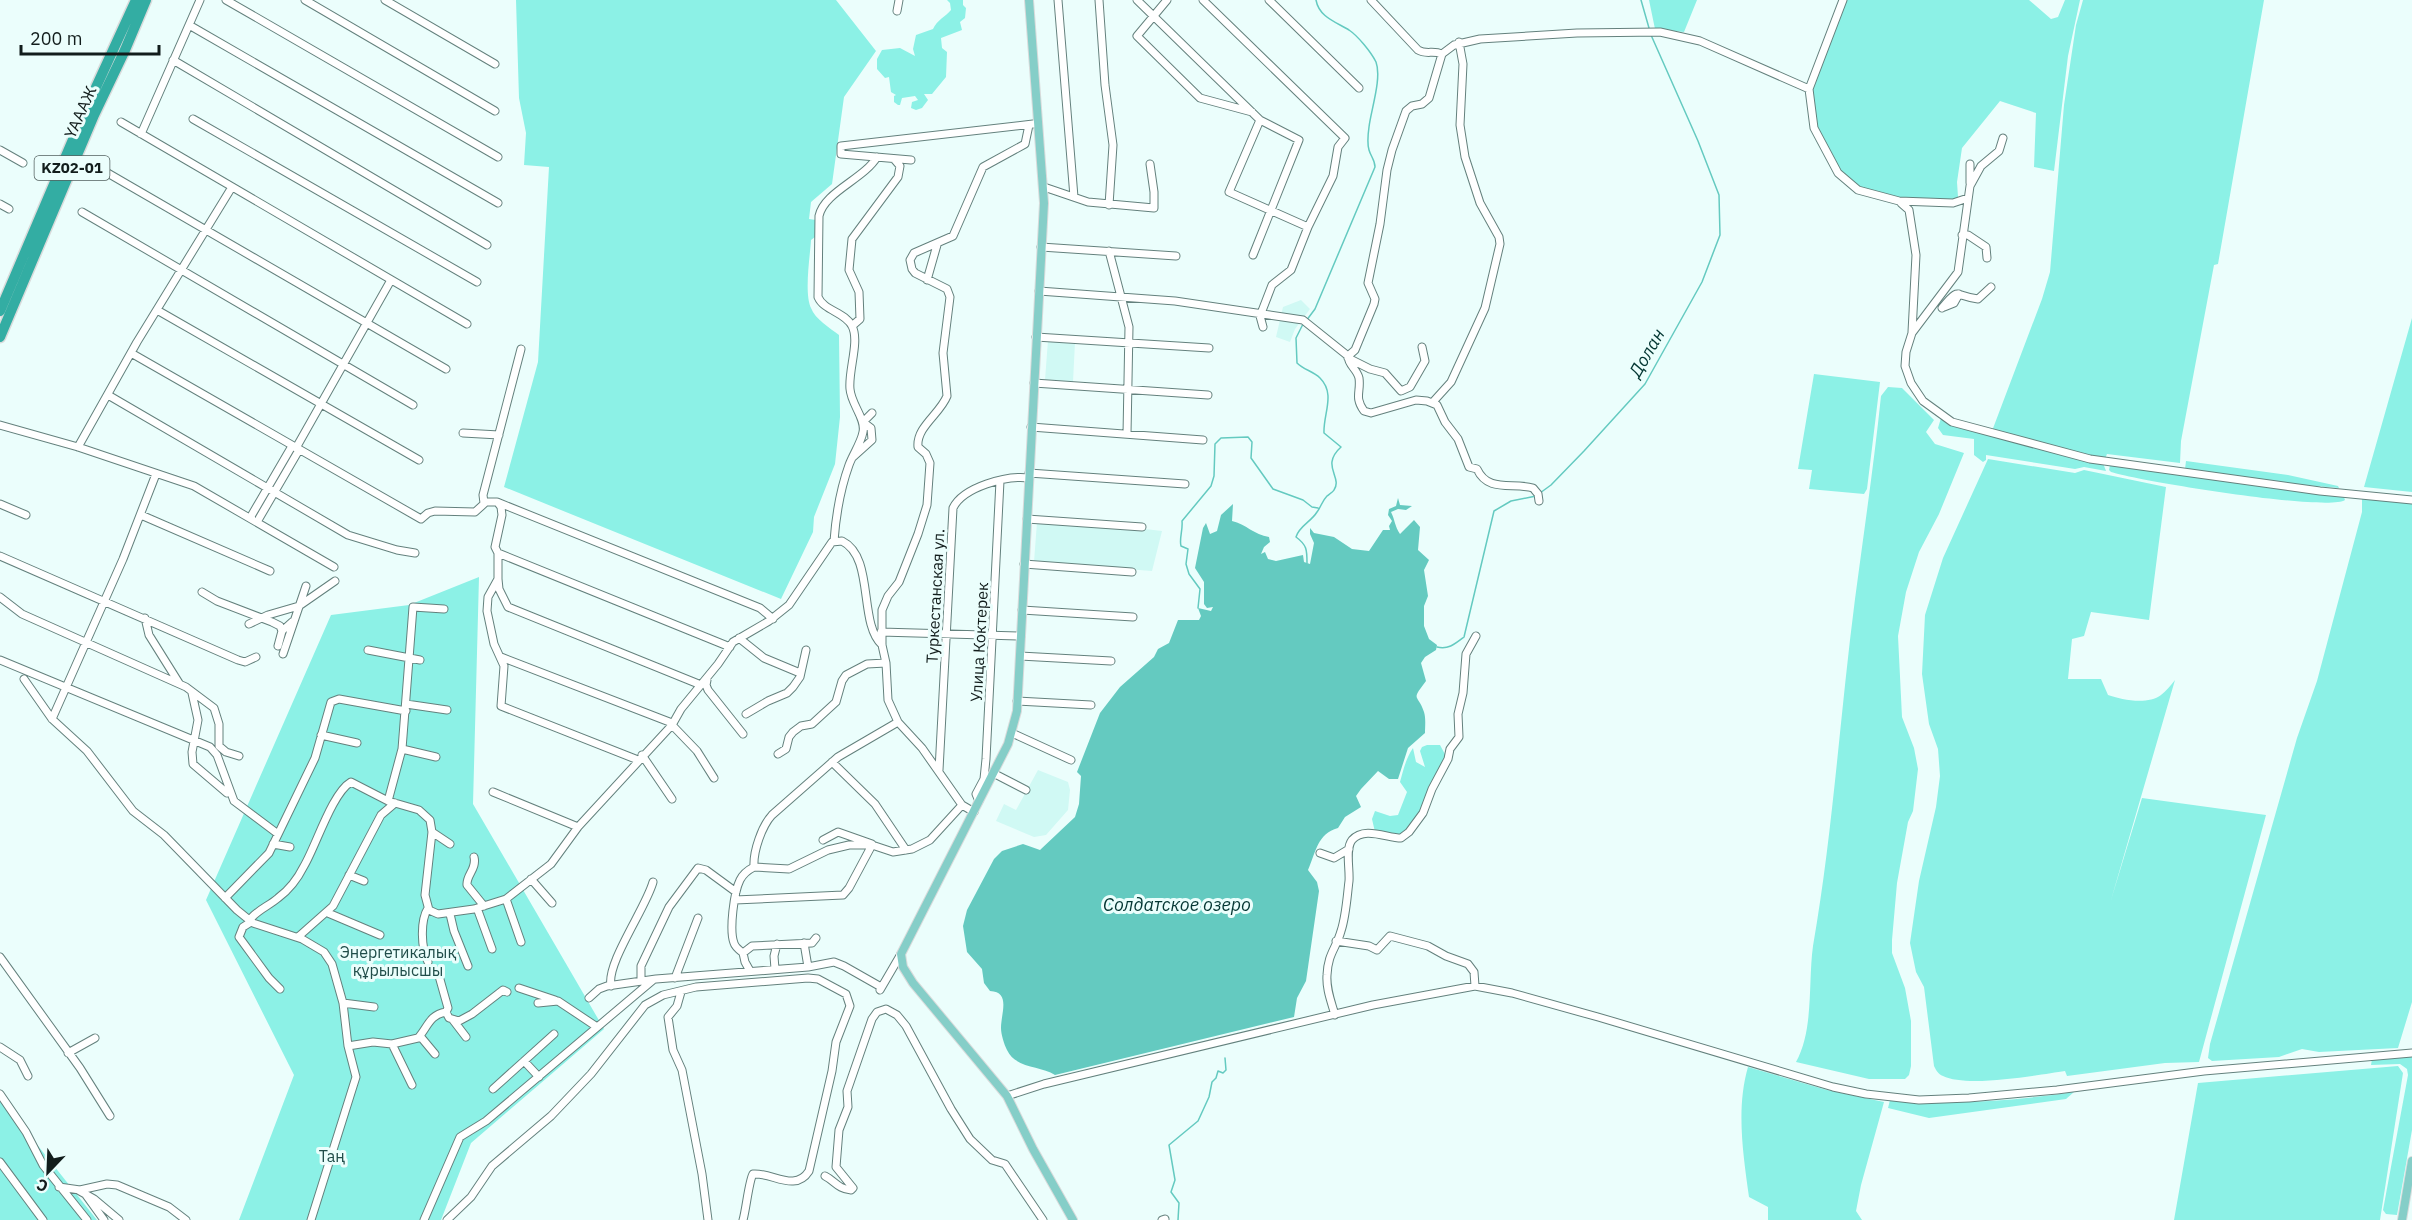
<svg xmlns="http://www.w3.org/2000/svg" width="2412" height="1220" viewBox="0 0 2412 1220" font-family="'IBM Plex Sans',sans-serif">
<rect width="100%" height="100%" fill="#ebfefc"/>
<!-- built -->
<path fill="#d0f9f4" d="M1301,300L1310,309L1295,329L1290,342L1276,337L1283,307Z
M1048,340L1075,342L1073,382L1045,380Z
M1037,522L1145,529L1162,531L1152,571L1034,562Z
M1038,770L1068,782L1070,790L1068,810L1046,835L1034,837L996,821L1004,804L1016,810Z"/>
<!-- green -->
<path fill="#8cf1e6" d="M516,0H836L876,51L844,97L832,184L811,202L809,219L816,220V222L815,237L811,240C810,257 804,293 811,308C815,319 830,328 839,335L840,417L835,464L814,517L813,532L781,599L504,487L538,362L549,167L524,165L526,133L519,98Z
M947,0H963V5L966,8L965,18L960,22L962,30L941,38L942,48L947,52L946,77L932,94H924L928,100L922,108L916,110L911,108L912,102L918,100L915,96L902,98L900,105H898L894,102V96L896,95L891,92L889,77L885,78L877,69V59L882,50L900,48L915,56L913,49L916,35L933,29C937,20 945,17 951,10L950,3Z
M1649,0H1697L1684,32L1655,29Z
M1845,0H2029L2051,19L2058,17L2065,0H2080L2068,56L2054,171L2034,167L2036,113L2000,101L1962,148L1957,182L1958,197L1961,199L1952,202L1912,201L1865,192L1842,173L1814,124L1812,91Z
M2083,0H2264L2218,264L2214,265L2181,441L2180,463L2107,454L2105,459L1992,431L2042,299L2050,272L2064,105L2076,25Z
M2412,318V492L2364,487Z
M1814,374L1880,382L1867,489L1864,494L1809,489L1812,470L1798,469Z
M1888,387L1902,388L1934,420L1926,432L1935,444L1964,453L1939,514L1919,552L1906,592L1898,636L1902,717L1914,748L1918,769L1913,811L1908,822L1897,883L1892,940V953L1905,988L1911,1021V1066L1909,1075L1905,1079H1869L1796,1062C1814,1030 1808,982 1813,946C1833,831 1840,715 1855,599C1864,531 1874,464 1881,396Z
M1941,418L2103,463L2106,471L2084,467L2075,469L1986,455V460L1983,462L1974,455V439L1943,435L1938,428Z
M1988,459L2075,473L2084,470L2166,487L2149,620L2091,612L2084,636L2072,639L2068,679H2101L2108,695C2122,700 2148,705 2161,695C2166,691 2171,685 2175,680L2111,900L2142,798L2266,815L2199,1062L2165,1063L2067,1076L2065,1071C2038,1075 1967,1088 1943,1076C1938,1074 1936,1070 1934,1066L1924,987L1916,972L1910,943L1919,881L1936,807L1940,776L1938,749L1929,724L1922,674L1925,615L1943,558Z
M2186,461L2288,475L2338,486L2339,488L2270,482L2197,471L2185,469Z
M2110,465L2340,495L2344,497L2345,500C2328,512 2139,481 2111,472L2109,470Z
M2362,496L2412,504V1002L2398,1048L2319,1052L2302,1049L2279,1057L2212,1061L2208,1058L2210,1044L2297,738L2317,681L2362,512Z
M479,577L473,804L604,1029L471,1143L441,1220H239L294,1075L206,900L331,615L409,605Z
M1427,745H1440L1447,758L1422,812L1402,835L1375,832L1372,819L1375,811L1390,816L1398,815L1407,792L1400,782C1403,771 1406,758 1413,748L1416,762L1425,767L1420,751L1422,747Z
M2412,1056V1130L2397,1215L2386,1214L2383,1210L2408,1075L2407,1069L2400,1064L2371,1065L2372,1059Z
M2398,1066L2403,1073L2380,1220H2174L2198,1083Z
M1748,1067L1827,1090L1884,1102L1861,1185L1856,1211L1862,1220H1768V1207L1749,1197C1743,1154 1736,1108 1748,1067Z
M2074,1092L2066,1099L1929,1118L1888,1108L1890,1100C1952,1105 2013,1101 2074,1092Z
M0,1098L97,1220H0Z"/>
<!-- water -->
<path fill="#64cac0" d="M1398,498L1400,505L1412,506L1406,510L1398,509L1391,512C1395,520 1395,527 1400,534L1414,520L1420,527L1418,550L1429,560L1424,570L1428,596L1424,606V626L1429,639L1437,645L1436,650L1425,657L1421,663L1426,681C1410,702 1418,693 1424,712C1426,718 1425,727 1425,733L1408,748L1398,779H1389L1378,771L1361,789L1356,796L1361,807L1345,817L1338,828C1317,834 1316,852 1308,870L1317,882L1319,891L1306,981L1297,998L1294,1017L1055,1075C1040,1065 1016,1069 1007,1050C1004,1044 1001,1034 1001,1028C1001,1013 1011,992 990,991L984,983L982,969L967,952L963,926L967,910L994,859L1002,851L1023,844L1040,850L1075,817L1079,804L1081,776L1077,772L1100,713L1120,687L1154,657L1158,649L1169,643L1178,620H1199L1201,616L1198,608L1211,611L1213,607L1207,608L1204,604V582L1195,568L1203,528L1206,523L1210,534L1217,531L1221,515L1233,504L1232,521C1246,524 1254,535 1269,537L1270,542L1264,547L1261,554L1265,552L1268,559L1276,561L1303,555L1304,562L1310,564L1314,543L1310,534V528L1314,533L1334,537L1352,549L1369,551L1383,530H1390L1389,526L1392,521L1388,515L1389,509L1396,506Z"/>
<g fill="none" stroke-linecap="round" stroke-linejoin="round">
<!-- stream -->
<path stroke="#64cac0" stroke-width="1.5" d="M1641,0L1649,28
M1306,321L1315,309L1375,167C1375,160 1371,157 1369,150C1367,143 1368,134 1369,127C1371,110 1382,78 1376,62C1371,52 1358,36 1349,30C1336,22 1319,17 1316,0
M1303,324L1296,338L1297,363C1304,370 1313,371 1320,378C1336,394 1323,414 1324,433L1341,447C1320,466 1343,477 1334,490C1333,492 1328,495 1327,496C1322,501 1321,507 1317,512C1311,522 1299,526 1296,537C1307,545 1307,550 1307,563
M1540,493L1551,485L1584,451L1645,384L1702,282L1720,235L1719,195L1698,141L1651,35
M1198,608L1200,589L1189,574L1186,564L1188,549L1181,546C1179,539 1183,530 1182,521L1211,486L1214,476L1215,444L1221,438L1248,437L1252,442L1251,458L1273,489L1303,500L1312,507L1318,508
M1437,647C1448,650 1455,644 1464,637L1494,511L1511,501L1536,496
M1178,1220L1179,1203L1171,1192L1175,1180L1169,1145L1198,1121L1209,1097L1212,1082L1216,1078L1218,1071L1223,1073L1226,1070L1225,1058"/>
<defs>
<path id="minor" d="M226,0L498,157
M305,0L495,111
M385,0L495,64
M1058,0L1074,197
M1099,0L1105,85L1113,145L1109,205
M1137,0L1260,120L1299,140L1253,255
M1167,0L1137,36L1200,98L1252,112
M1203,0L1345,138L1338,147L1333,176L1308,227L1291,270L1272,285L1260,316L1263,327
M1269,0L1359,88
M1371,0L1418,50C1426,55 1433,50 1442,54
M1843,0L1809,89L1814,128L1838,173L1858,190L1899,201L1953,203L1968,198
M897,11L899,0
M189,25L498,203
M173,60L487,245
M193,119L477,282
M1260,120L1229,192L1308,227
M121,122L467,324
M141,134L200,0
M2003,138L1999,151L1981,166L1970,186L1958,272L1912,333L1906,352L1905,366L1911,383L1923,401L1952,422L2090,459L2320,491L2412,500
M0,150L23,163
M911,160L841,154V146L1033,124
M99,168L446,369
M1970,183V164
M1044,187L1088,202L1154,208V192L1150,164
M1901,203L1909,210L1916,255L1912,332
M0,204L9,209
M82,212L413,405
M1962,235H1968L1986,247L1987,258
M1041,247L1176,256
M1109,251L1129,327L1127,434
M927,280L937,245
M1039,291L1175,301L1303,320L1348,356C1348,365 1357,369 1359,378C1361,392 1354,397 1364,411L1371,413L1416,400L1427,401L1437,405L1445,422L1458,439L1469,467L1477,469C1488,493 1512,482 1533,488L1538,494L1539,501
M1944,307L1954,303L1959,294
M1942,308C1960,286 1954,296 1978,299L1991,287
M157,310L419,460
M852,326L860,319L859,292L849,270L852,239L898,177L900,166L894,159
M1036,337L1209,348
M131,353L421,519L428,513L435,511L475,512L486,502H497L760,608L773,619
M1348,356L1355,350L1374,304L1375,299L1368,283L1380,224L1387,170L1392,150L1406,111L1412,106L1422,104L1429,98L1442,54L1454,45L1480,39L1577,33L1660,32L1700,41L1809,89
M1348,358L1370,369L1385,373L1401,391L1410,387L1425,361L1422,347
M1034,383L1208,395
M108,395L348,535L397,550L415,553
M1432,403L1451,382L1485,308L1500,244L1499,237L1480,203L1465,157L1460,125L1463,64L1459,42
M0,425L78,447L194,486L334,567
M1031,427L1203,440
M463,433L499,435
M78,447L137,342L232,187
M296,448L391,280
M852,458L872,440L871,428L863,422L872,413
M1029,473L1185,484
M484,503L483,495L521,349
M498,503L501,507L502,515L495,547L498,553L730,647
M0,504L26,515
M141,515L270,571
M250,518L292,446
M1027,519L1142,527
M257,522L299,450
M834,541C836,514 840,490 849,465C853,454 861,443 863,432C866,419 851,404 850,389C848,371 860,341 852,326C845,312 824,311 818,297L819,216C824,192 864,179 877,157
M498,553V579L488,597L487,611L494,644L504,666L501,706L638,760
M0,556L238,660L245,662L256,657
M1024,564L1132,572
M498,579L499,589L508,607L701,685
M202,592L217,601L272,622L280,626L282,631L292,622
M0,597L22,614L186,687L214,708L219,724V746L226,752L239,756
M1022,610L1133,617
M145,618L149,635L179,683
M249,624L268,615L299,606L335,581
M881,632L1021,636
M739,638L764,658L800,673
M278,646L282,631
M368,650L420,660
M283,654L306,586
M1020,656L1111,661
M501,657L672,723
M0,660L210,747L217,755L234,801L278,834
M24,679L52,719L87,751L133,811L164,835L237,910L253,923L302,939L324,952L332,964L343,1003L348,1046L356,1077L311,1220
M707,680L706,685L708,690L743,734
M192,693L198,720L192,752L193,764L227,793
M1017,701L1091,705
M406,704L447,710
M746,714L768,701L787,693L793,687L800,677L806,650
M52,719L123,559L156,474
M672,725L697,751L714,778
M1012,733L1071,760
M321,735L357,743
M402,749L436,757
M778,754L786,749L789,737L793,732L801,726L812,724L836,702L842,681L846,675L867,664L886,663
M642,755L672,799
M832,762L875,804L906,850
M939,770L953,508C963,487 1007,475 1029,478
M993,773L1026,790
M493,792L578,827
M388,801L402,749L413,607L444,609
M979,801L976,794L984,779L986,759L1000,481
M974,812L962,805L922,748L898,722L888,700L886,663L882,645V610L888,596L899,582L918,534L927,505L930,463L926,454L918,447C916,427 940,414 947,396L943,353L950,297L947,289L915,273L912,269L910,260L914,253L953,236L983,167L1025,144L1029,125
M432,832L450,844
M823,840L838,832L872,844
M273,844L290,847
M1320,853L1334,858L1349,849
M474,857C477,869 466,875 467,885L484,906
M754,867C753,851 762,826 772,815L838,757L898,722
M349,875L364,881
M531,879L552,903
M225,898L269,853L315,758L331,702L339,699L406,711
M506,899L521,942
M735,900L843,895L849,888L872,845
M477,908L492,949
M328,913L380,935
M450,914L454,931L468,966
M249,921C255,911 269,906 278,898C289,890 298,878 304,866C316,846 332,793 351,782L388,801L419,810L430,820L432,832L425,895L429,910L438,914L474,909L506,899L551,864L578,827L672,725L681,709L718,664L733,642L769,621L789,605L832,542L842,541C875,557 858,623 882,645
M251,922L243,927L239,937L269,978L280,989
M298,937L333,906L381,815L395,803
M1336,941L1369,946L1377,950L1390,936L1428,946L1446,956L1468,964L1474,972L1475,986
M804,943L808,967
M743,953L752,946L812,943L816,938
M0,957L80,1068L110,1116
M428,962C421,948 420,921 428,908
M775,969L774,956L777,944
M750,971L745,962L743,953C739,950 735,947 734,943C729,930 734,892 740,880C743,874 748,870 754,867L789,869L828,850L849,845H872L893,852L912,849L930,840L962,805
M675,978L698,918
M641,981V966L669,907L698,868L706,870L736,892
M611,986C606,963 646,908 653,882
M519,988L555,1000
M880,990L901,954
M681,992L677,1006L668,1017L673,1050L682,1070L702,1174L708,1220
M589,998L599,989L607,986L656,979L808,967L834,962L844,966L881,987
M343,1003L374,1007
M538,1003L558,1001L597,1027
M446,1012L449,1018L459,1021L472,1014L503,990L507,992
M1335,1015C1331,1001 1326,989 1327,975C1328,953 1336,949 1341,931C1346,916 1347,897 1349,881C1350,869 1345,849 1352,840C1364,826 1387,838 1401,838L1409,832L1423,813L1432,789L1448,759L1450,749L1459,737L1458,714L1463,693L1466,654L1476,636
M453,1020L466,1037
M420,1036L435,1054
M392,1044L412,1085
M348,1046L373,1042L392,1044L418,1038C428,1027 429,1015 446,1012L448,1008L439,976
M0,1047L20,1060L28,1076
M68,1053L95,1038
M524,1061L539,1077
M493,1089L554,1034
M0,1094L26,1132L43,1165L87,1220
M1007,1096L1044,1084L1373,1005L1475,986L1512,993L1598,1017L1833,1087L1866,1094L1919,1100L1969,1098L2057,1090L2204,1071L2412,1053
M0,1162L43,1220
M825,1176C835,1181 838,1189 851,1190L853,1188L836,1167L839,1130L848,1107L847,1091L872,1019L877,1012L886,1009L897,1015L906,1026L951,1109L970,1139L992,1160L1005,1164L1043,1220
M59,1187L80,1190L107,1184L117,1185L169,1207L186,1220
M78,1190L94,1199L119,1220
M86,1195L104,1220
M424,1220L460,1137L486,1121L653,980
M447,1220L471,1197L492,1166L551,1116L591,1074L645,1005L663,995L696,987L808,978L818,979L846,994L850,1006L836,1042L832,1071L809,1171C795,1193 772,1172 753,1174C749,1180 746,1210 743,1220
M1162,1220L1165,1219"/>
<path id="major" d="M1029,0L1044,203L1017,711L1008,744L901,954L903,967L913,983L1007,1096L1033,1149L1073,1220
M2402,1220L2412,1161"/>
<path id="highway" d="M0,311L86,109L136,0
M0,337L94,115L125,50L146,0"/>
</defs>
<!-- minor casing -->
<use href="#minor" stroke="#64817d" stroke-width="9"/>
<!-- major casing -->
<use href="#major" stroke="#d9dbdb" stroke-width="10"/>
<!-- highway casing -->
<use href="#highway" stroke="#d9dbdb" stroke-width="13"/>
<!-- minor -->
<use href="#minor" stroke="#fff" stroke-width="7"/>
<!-- major -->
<use href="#major" stroke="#85cec8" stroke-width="8"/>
<!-- highway -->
<use href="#highway" stroke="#33ada3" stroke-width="10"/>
</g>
<g text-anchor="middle" stroke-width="6" stroke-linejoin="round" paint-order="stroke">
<!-- shield labels -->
<rect fill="#ebfefc" stroke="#53605f" stroke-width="1.5" x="34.5" y="156" width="75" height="24" rx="4.5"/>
<g font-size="15" font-weight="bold" fill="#121d1c">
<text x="72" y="173">KZ02-01</text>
</g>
<!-- street labels -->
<g font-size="16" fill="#121d1c" stroke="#ebfefc">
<text transform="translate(80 112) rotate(-66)" y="6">ҮАААЖ</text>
<text transform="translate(935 596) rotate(-87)" y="6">Туркестанская ул.</text>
<text transform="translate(979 642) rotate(-87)" y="6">Улица Коктерек</text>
</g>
<!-- park labels -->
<g font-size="16" fill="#204d49" stroke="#ebfefc">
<text x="398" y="958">Энергетикалық<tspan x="398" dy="18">құрылысшы</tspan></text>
<text x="332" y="1162">Таң</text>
</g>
<!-- water labels -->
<g font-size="18" font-style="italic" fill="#033632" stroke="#ebfefc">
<text transform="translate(1647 353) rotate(-60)" y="6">Долан</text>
<text x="1177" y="911">Солдатское озеро</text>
</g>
</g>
<!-- north arrow -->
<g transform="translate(48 1172) rotate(203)" stroke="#ebfefc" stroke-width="4.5" paint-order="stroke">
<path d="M0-4.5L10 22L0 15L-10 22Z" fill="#121d1c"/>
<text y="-9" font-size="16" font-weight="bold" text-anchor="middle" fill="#121d1c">С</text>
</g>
<!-- scale -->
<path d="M21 45v9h138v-9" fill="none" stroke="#121d1c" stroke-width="3"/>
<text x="30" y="45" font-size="18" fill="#121d1c" stroke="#ebfefc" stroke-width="4.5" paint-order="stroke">200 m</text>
</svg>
